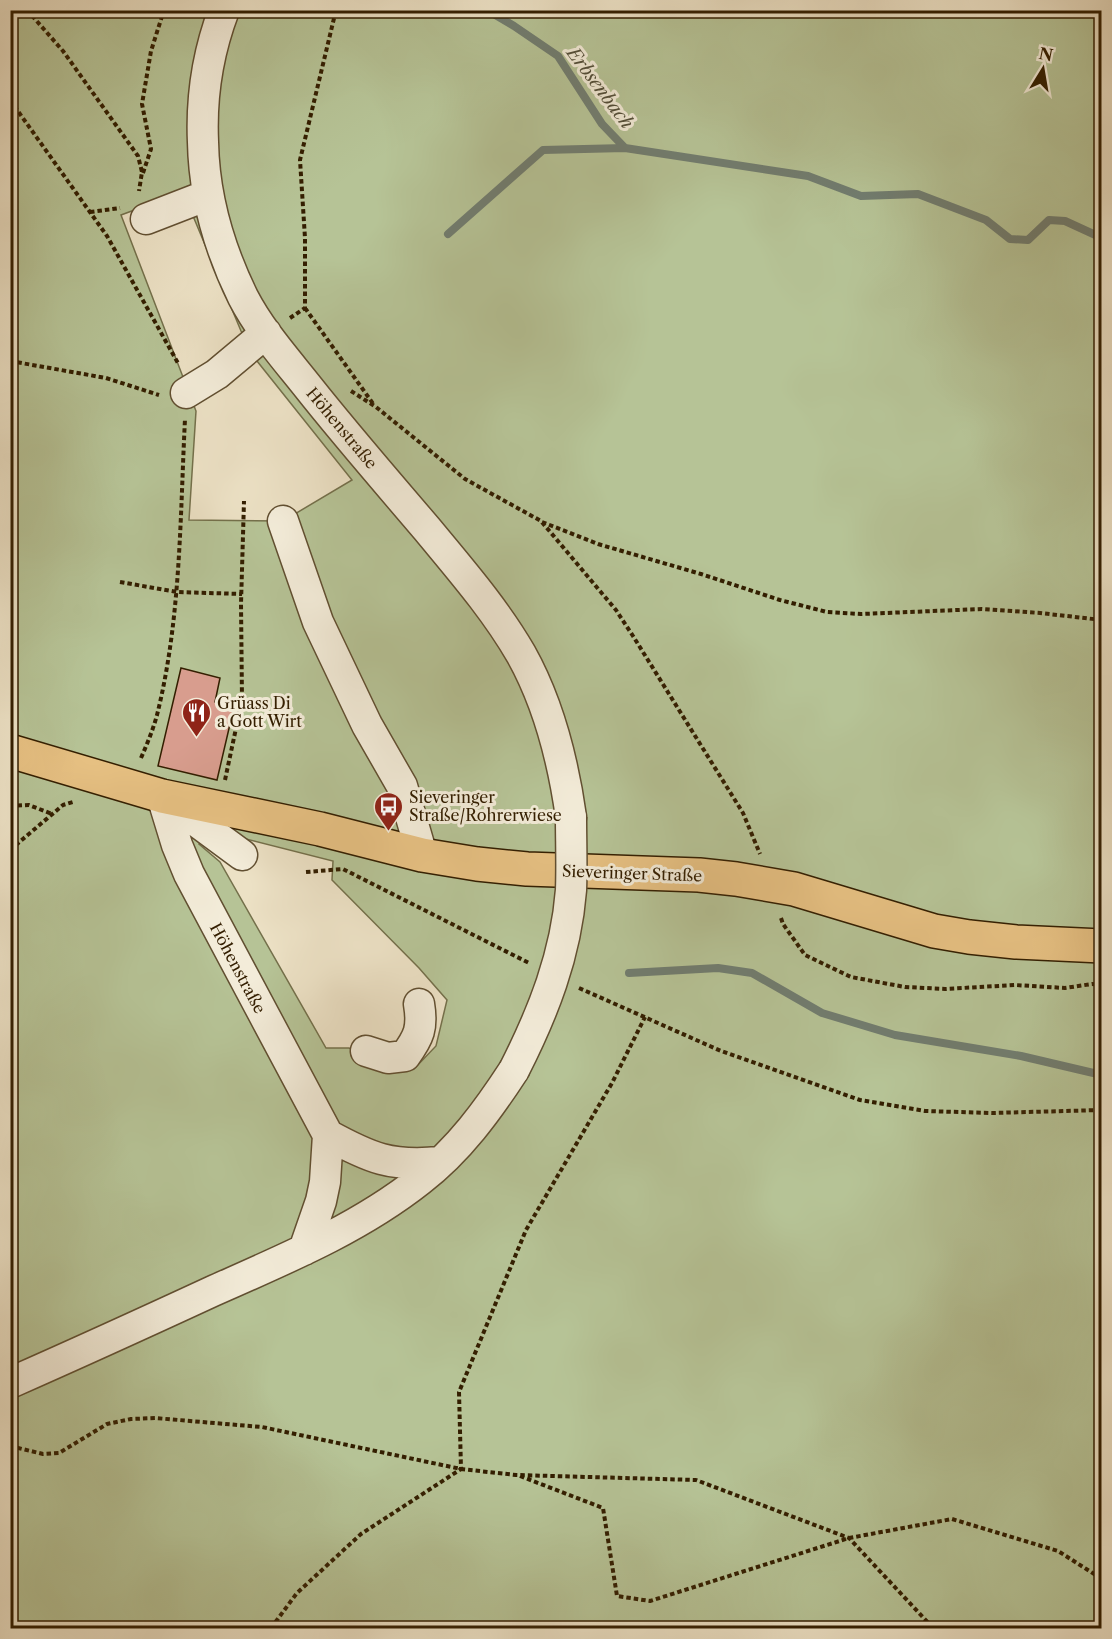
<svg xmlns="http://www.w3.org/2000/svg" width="1112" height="1639" viewBox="0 0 1112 1639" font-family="'Libre Caslon Text',serif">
<rect width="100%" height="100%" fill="#ece1c5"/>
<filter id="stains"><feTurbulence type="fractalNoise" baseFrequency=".00333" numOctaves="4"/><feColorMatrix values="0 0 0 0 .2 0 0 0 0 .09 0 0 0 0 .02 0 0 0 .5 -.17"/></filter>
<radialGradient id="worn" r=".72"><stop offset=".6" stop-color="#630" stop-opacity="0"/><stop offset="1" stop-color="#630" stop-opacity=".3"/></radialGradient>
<!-- green -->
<path fill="#b6c396" stroke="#74704b" stroke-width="1.5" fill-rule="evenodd" d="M11,11H1101V1628H11ZM183,192L241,331L257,361L352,480L283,521L189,520L196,411L121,215ZM227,824L230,835L333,861L332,880L419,968L447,1000L436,1046L414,1069L389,1067L349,1048H326L220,862L199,844Z"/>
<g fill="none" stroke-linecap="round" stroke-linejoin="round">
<!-- stream -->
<path stroke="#717d70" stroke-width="8" d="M487,10L514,26L558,56L602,124L625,148
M448,234L543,150L625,148L808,176L861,196L918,194L986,220L1010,239L1028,240L1049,220L1065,221L1102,238
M629,973L718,968L752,973L822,1013L895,1035L1021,1056L1102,1075"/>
</g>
<!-- building -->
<path fill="#d89d8e" stroke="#331e00" stroke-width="1.5" d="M181,668L220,678L215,702L234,707L217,780L158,766Z"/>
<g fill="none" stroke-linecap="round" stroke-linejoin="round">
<defs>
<path id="minor" d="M224,10C208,52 201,97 203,142C204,197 219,248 243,297C260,330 285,358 308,387C346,435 387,482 427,529C460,569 495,609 521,654C549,704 563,760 571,817
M146,219L208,195
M186,393L217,374L266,333
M283,521L318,622L367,725L402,786L422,855
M162,796L177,845L189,874L328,1135L325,1182L321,1201L304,1250
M162,796L242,855
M366,1051L388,1058L405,1056C419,1037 423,1028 419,1004
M328,1135C370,1158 391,1167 440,1162
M10,1383C78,1353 146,1322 213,1291C285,1259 358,1229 420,1180C459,1150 488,1110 514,1070"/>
<path id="major" d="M10,751L162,796L320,829L422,855L477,864L527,869L699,875L736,879L794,889L934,931L969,937L1016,942L1102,946"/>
</defs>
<!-- minor casing -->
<use href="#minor" stroke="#614f31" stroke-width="33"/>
<!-- major casing -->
<use href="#major" stroke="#331e00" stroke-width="36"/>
<!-- path -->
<path stroke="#331e00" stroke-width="4" stroke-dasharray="4.5 3" stroke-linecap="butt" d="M27,10L63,51L138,156L142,172L139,191
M10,100L107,236L179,365
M143,173L151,149L142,104L151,51L164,10
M90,212L120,208
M305,308L374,405
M290,318L305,308V238L300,160L336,10
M10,361L106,378L159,395
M351,391L376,407L465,479L541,521L616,610L633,636L743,813L760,854
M542,522L598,544L701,574L780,600L827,612L861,614L982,609L1040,613L1102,620
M120,582L177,592L242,594
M141,758C147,744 153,730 157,715C181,619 180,518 185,419
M225,780L242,700L241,604L244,501
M10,806L29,805L52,814
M10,850L63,805L73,802
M306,872L343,869L529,963
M781,918L783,924L805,955L851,977L905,987L945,989L1015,985L1065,988L1092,984L1102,985
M579,988L721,1051L860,1100L925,1111L992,1113L1102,1110
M10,1446L43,1454L59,1453L107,1424L131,1419L155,1418L262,1427L461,1469L516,1475L696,1480L849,1538L933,1628
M520,1476L603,1508L617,1596L650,1601L849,1538L952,1519L1058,1551L1102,1579
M271,1628L297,1593L361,1534L461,1469L459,1392L526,1230L612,1083L645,1017"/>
<!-- minor -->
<use href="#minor" stroke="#f3ecd9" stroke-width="30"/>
<!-- major -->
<use href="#major" stroke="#e6c082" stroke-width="33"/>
<defs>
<path id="minor-bridge" d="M514,1070C543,1013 566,955 571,890C572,866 571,841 571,817"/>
</defs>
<!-- minor-bridge casing -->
<use href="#minor-bridge" stroke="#614f31" stroke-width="33" stroke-linecap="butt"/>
<!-- minor-bridge -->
<use href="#minor-bridge" stroke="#f3ecd9" stroke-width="30"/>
</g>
<!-- icons -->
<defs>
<symbol id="restaurant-pin" viewBox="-11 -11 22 30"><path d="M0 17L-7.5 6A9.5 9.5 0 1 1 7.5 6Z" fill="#8f2418" stroke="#f3ecd9"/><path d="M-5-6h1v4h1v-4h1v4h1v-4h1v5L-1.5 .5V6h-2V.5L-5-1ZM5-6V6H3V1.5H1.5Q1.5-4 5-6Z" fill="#fff"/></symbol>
<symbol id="bus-pin" viewBox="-11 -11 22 30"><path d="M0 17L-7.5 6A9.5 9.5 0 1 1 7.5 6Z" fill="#8f2418" stroke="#f3ecd9"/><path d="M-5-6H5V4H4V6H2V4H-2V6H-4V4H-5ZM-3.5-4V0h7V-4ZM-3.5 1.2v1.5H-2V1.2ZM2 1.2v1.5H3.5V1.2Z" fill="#fff"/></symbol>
</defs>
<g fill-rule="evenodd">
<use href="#restaurant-pin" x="180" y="696" width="33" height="45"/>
<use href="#bus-pin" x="372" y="790" width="33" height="45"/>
</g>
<g text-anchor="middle" stroke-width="6" stroke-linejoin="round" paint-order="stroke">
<!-- street labels -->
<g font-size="16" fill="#331e00" stroke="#f3ecd9">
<text transform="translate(342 428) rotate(50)" y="6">Höhenstraße</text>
<text transform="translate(632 873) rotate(2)" y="6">Sieveringer Straße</text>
<text transform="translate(238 968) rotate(62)" y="6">Höhenstraße</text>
</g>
<!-- poi labels -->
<g font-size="16" fill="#331e00" stroke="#f3ecd9" text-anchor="start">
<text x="217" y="709">Grüass Di<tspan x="217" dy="18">a Gott Wirt</tspan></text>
<text x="409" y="803">Sieveringer<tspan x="409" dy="18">Straße/Rohrerwiese</tspan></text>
</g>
<!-- water labels -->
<g font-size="18" font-style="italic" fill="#524d38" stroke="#f3ecd9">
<text transform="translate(600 88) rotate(53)" y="6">Erbsenbach</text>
</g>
</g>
<!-- margin -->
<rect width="1112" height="1639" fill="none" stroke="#ece1c5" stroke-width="36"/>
<rect x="12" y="12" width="1088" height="1615" fill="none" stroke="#331e00" stroke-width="3"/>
<rect x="18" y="18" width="1076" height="1603" fill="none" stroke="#331e00" stroke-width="1.5"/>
<!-- north arrow -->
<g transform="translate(1043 69) rotate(11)" stroke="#f3ecd9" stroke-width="4.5" paint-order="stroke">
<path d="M0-4.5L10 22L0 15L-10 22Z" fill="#331e00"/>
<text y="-9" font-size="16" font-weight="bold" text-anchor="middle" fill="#331e00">N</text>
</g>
<rect width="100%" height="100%" filter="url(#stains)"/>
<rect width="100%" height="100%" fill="url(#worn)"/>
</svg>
